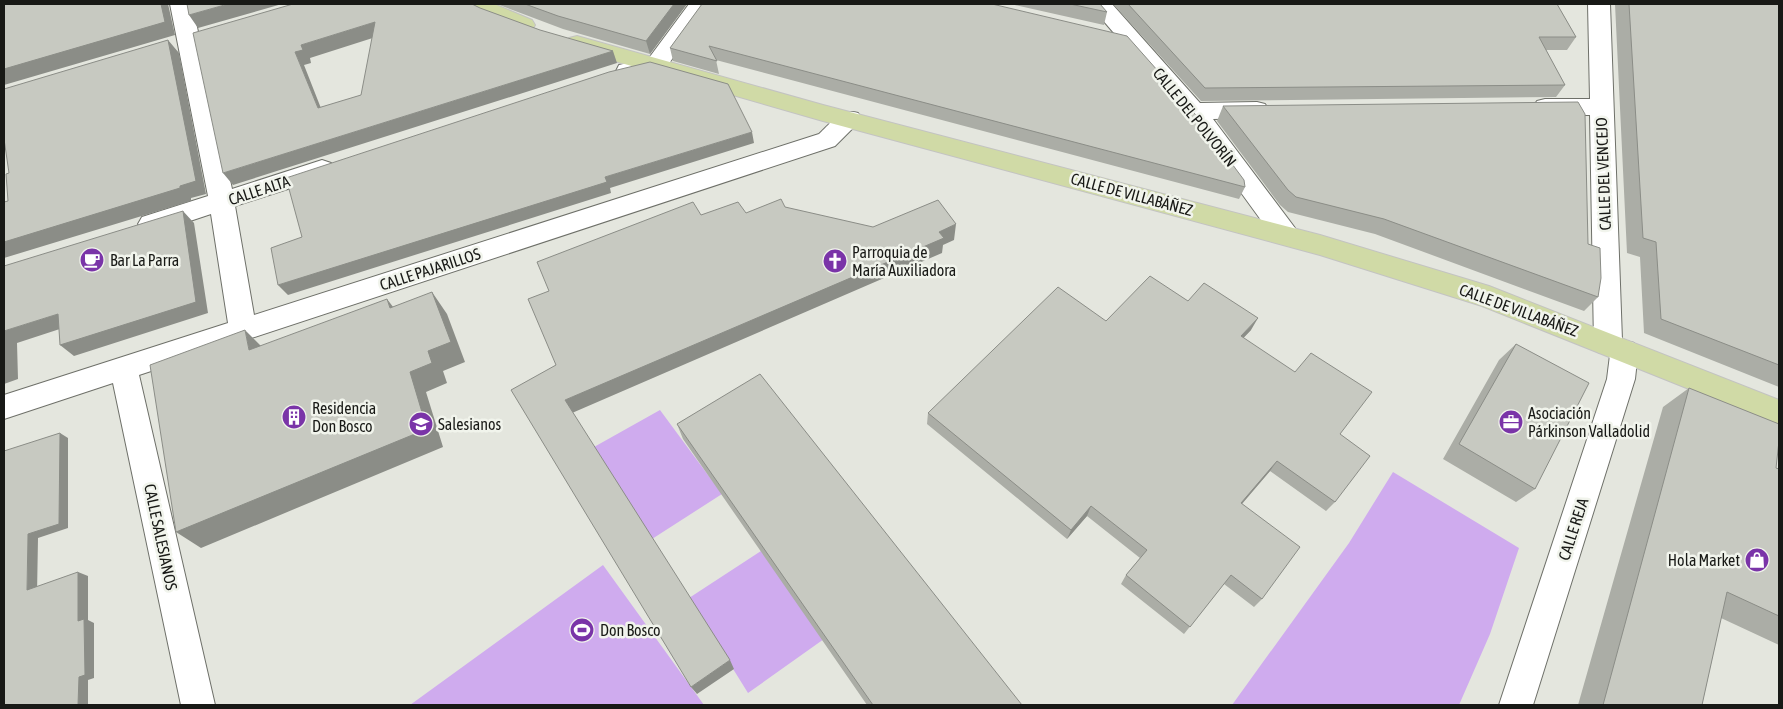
<svg xmlns="http://www.w3.org/2000/svg" width="1783" height="709" viewBox="0 0 1783 709" font-family="'Asap Condensed',sans-serif">
<rect width="100%" height="100%" fill="#e4e6de"/>
<!-- green -->
<path fill="#cfabee" d="M660,410L722,494L652,539L594,447Z
M1393,472L1519,548L1490,634L1459,705H1232L1349,543Z
M761,551L824,639L748,693L689,598Z
M603,565L704,705H410Z"/>
<g fill="none" stroke-linecap="round" stroke-linejoin="round">
<defs>
<path id="minor" d="M170,4H192L232,189L322,160L331,163L334,169L331,175L235,206L254,315L819,134C831,123 841,108 858,113L862,119L835,146L139,375L215,705H181L113,383L4,419V395L228,323L211,214L151,234L142,231L138,224L142,217L208,196Z
M689,4H711L665,69L627,79L619,77L616,71L619,65L649,58Z
M1089,4H1112L1200,103L1257,102L1265,104L1269,110L1265,116L1257,118L1213,119L1295,228L1299,235L1295,242L1286,245L1277,242L1186,117Z
M1588,4H1610L1622,340L1634,343L1638,351L1635,379L1533,705H1499L1607,379L1610,355L1598,352L1594,344L1590,115H1545L1537,113L1533,107L1537,101L1545,99H1590Z"/>
<path id="major" d="M464,4H494L532,20L535,25L532,30L524,32L516,30L467,9Z
M577,36L823,105L1320,235L1489,286L1779,400V425L1482,306L1320,255L823,121L569,48L566,43L569,38Z"/>
</defs>
<!-- minor casing -->
<use href="#minor" stroke="#6e7069" stroke-width="2"/>
<!-- major casing -->
<use href="#major" stroke="#c3c3c2" stroke-width="2"/>
<!-- minor -->
<use href="#minor" fill="#fff" fill-rule="evenodd"/>
<!-- major -->
<use href="#major" fill="#d0daa6" fill-rule="evenodd"/>
</g>
<!-- wall -->
<path fill="#abada6" d="M497,4H687L650,54L563,29Z
M702,4L1245,187L1239,199L716,60L719,74L673,61L670,48Z
M1010,4H1100L1107,12L1104,25Z
M1113,4H1557L1576,37L1567,50H1546L1565,85L1556,97L1201,101Z
M1615,4H1779V387L1644,333L1640,257L1627,253Z
M1223,106L1588,244L1598,297L1584,311L1375,234L1288,212L1280,205L1217,121Z
M1106,321L1251,330L1243,338L1340,434L1335,502L1326,511L1270,471L1242,504L1262,599L1254,607L1224,584L1184,634L1121,584L1126,575L1140,558L1087,516L1067,539L927,424L928,413Z
M1516,344L1535,489L1516,502L1443,459L1499,360Z
M1689,388L1776,468L1779,469V645L1721,618L1702,705H1578L1663,407Z
M677,424L1022,705H867L683,439Z"/>
<!-- shaded-wall -->
<path fill="#8b8d87" d="M161,4H169H168L175,35L4,85V69Z
M228,4H282L198,28L189,15Z
M674,4H687L650,54L646,41Z
M375,22L382,35L310,58L311,63L304,65L326,121L318,108L295,52L301,45Z
M168,40L179,53L206,194L191,198V201L4,258V242Z
M613,51L617,63L233,185L223,173Z
M752,132L754,143L610,188L611,193L288,295L278,285L605,177Z
M183,211L194,223L208,313L74,356L60,345Z
M956,224L954,240L943,245L942,253L572,413L565,400Z
M432,292L447,314L465,362L443,371L447,383L426,392L443,447L201,548L176,532L410,372L428,351Z
M387,299L403,320L390,308Z
M58,314L72,325L17,343L18,379L4,384V331Z
M1258,318L1251,330L1234,348L1241,336Z
M245,330L266,351L249,350Z
M60,433L68,438V528L38,538L37,594L27,590L28,534Z
M1277,461L1270,471L1234,513L1241,503Z
M1091,506L1087,516L1067,539L1071,530Z
M78,572L88,576V620L94,623V678L88,680V705H78Z
M730,660L734,669L697,694L691,687Z"/>
<!-- building -->
<path fill="#c7c9c1" stroke="#8b8d87" fill-rule="evenodd" d="M4,4H161L165,22L4,69Z
M187,4H228L189,15Z
M293,4H472L480,8L540,30L613,51L223,173L193,33ZM375,22L361,95L318,108L295,52L303,50L301,45Z
M525,4H674L646,41L558,16Z
M702,4H992L1127,36L1189,106L1244,180L1245,187L709,46L717,61L670,48Z
M1070,4H1100L1107,12Z
M1128,4H1557L1576,37H1539L1565,85L1205,88Z
M1629,4H1779V365L1661,319L1656,242L1643,238Z
M168,40L196,181L180,186V188L4,242V202L8,201L6,174L9,173L4,139V89Z
M650,62L728,84L752,132L605,177L607,182L278,285L271,248L302,237L286,178L609,72Z
M1578,102L1585,114L1588,244L1600,248L1601,278L1598,297L1384,219L1296,197L1288,190L1223,106Z
M781,199L785,207L873,227L938,200L956,224L939,232L944,238L565,400L730,660L691,687L511,390L556,365L528,299L549,291L537,262L693,202L701,215L738,202L746,213Z
M183,211L196,302L60,345L58,314L4,331V266Z
M1150,276L1188,301L1204,283L1258,318L1241,336L1295,372L1311,353L1372,392L1340,434L1370,456L1335,502L1277,461L1241,503L1300,547L1262,599L1231,575L1190,627L1126,575L1147,550L1091,506L1071,530L928,413L1058,287L1106,321Z
M432,292L451,342L428,351L432,363L410,372L427,429L176,532L150,365L245,330L249,350L387,299L390,308Z
M1516,344L1589,383L1535,489L1459,444Z
M760,374L1022,705H873L677,424Z
M1689,388L1779,424V441L1776,468L1779,469V616L1727,592L1702,705H1603Z
M60,433L59,524L28,534L27,590L78,572V621L84,619L85,675L79,677L78,705H4V451Z"/>
<!-- icons -->
<defs>
<symbol id="cafe-disc" viewBox="-11 -11 22 22"><circle r="9.5" fill="#7a34a8" stroke="#f1f4ec"/><path d="M-5.5-4.5H6V0H3Q3 3.5 0 3.5H-2.5Q-5.5 3.5-5.5 0ZM3-3.2v2h1.7v-2ZM-6 4.5H4V6H-6Z" fill="#fff"/></symbol>
<symbol id="church-disc" viewBox="-11 -11 22 22"><circle r="9.5" fill="#7a34a8" stroke="#f1f4ec"/><path d="M-1.2-6h2.4v3.5h3.3v2.4h-3.3V6h-2.4V-.1h-3.3v-2.4h3.3Z" fill="#fff"/></symbol>
<symbol id="building-disc" viewBox="-11 -11 22 22"><circle r="9.5" fill="#7a34a8" stroke="#f1f4ec"/><path d="M-4-6H4V6H1V3H-1V6H-4ZM-2.5-4.3h1.7v1.8h-1.7ZM.8-4.3h1.7v1.8H.8ZM-2.5-1h1.7V.8h-1.7ZM.8-1h1.7V.8H.8Z" fill="#fff"/></symbol>
<symbol id="office-disc" viewBox="-11 -11 22 22"><circle r="9.5" fill="#7a34a8" stroke="#f1f4ec"/><path d="M-6-3h4V-5.5h4V-3h4V5H-6ZM-1-4.5V-3h2v-1.5ZM-6 0V1H6V0Z" fill="#fff"/></symbol>
<symbol id="school-disc" viewBox="-11 -11 22 22"><circle r="9.5" fill="#7a34a8" stroke="#f1f4ec"/><path d="M0-5L7-2L0 1L-7-2ZM-4 1L0 2.5L4 1V4Q0 6-4 4Z" fill="#fff"/></symbol>
<symbol id="shop-disc" viewBox="-11 -11 22 22"><circle r="9.5" fill="#7a34a8" stroke="#f1f4ec"/><path d="M-5-2.5h2.3a2.7 3.5 0 0 1 5.4 0H5L5.5 6h-11ZM-1.5-2.5h3a1.5 2.3 0 0 0-3 0Z" fill="#fff"/></symbol>
<symbol id="stadium-disc" viewBox="-11 -11 22 22"><circle r="9.5" fill="#7a34a8" stroke="#f1f4ec"/><path d="M0-5a6.5 5 0 1 0 0 10a6.5 5 0 1 0 0-10ZM-3.5-1.8h7v3.6h-7Z" fill="#fff"/></symbol>
</defs>
<g fill-rule="evenodd">
<use href="#cafe-disc" x="78" y="246" width="28" height="28"/>
<use href="#church-disc" x="821" y="247" width="28" height="28"/>
<use href="#building-disc" x="280" y="403" width="28" height="28"/>
<use href="#office-disc" x="1497" y="408" width="28" height="28"/>
<use href="#school-disc" x="407" y="410" width="28" height="28"/>
<use href="#shop-disc" x="1743" y="546" width="28" height="28"/>
<use href="#stadium-disc" x="568" y="616" width="28" height="28"/>
</g>
<g text-anchor="middle" stroke-width="5" stroke-linejoin="round" paint-order="stroke">
<!-- street labels -->
<g font-size="16" fill="#181916" stroke="#f1f4ec">
<text transform="translate(1195 117) rotate(51)" y="6">CALLE DEL POLVORÍN</text>
<text transform="translate(1603 174) rotate(-92)" y="6">CALLE DEL VENCEJO</text>
<text transform="translate(259 190) rotate(-18)" y="6">CALLE ALTA</text>
<text transform="translate(1132 194) rotate(15)" y="6">CALLE DE VILLABÁÑEZ</text>
<text transform="translate(430 269) rotate(-18)" y="6">CALLE PAJARILLOS</text>
<text transform="translate(1519 310) rotate(20)" y="6">CALLE DE VILLABÁÑEZ</text>
<text transform="translate(1573 529) rotate(-72)" y="6">CALLE REJA</text>
<text transform="translate(161 537) rotate(78)" y="6">CALLE SALESIANOS</text>
</g>
<!-- poi labels -->
<g font-size="16" fill="#181916" stroke="#f1f4ec" text-anchor="start">
<text x="852" y="258">Parroquia de<tspan x="852" dy="18">María Auxiliadora</tspan></text>
<text x="110" y="266">Bar La Parra</text>
<text x="312" y="414">Residencia<tspan x="312" dy="18">Don Bosco</tspan></text>
<text x="1528" y="419">Asociación<tspan x="1528" dy="18">Párkinson Valladolid</tspan></text>
<text x="438" y="430">Salesianos</text>
<text x="1740" y="566" text-anchor="end">Hola Market</text>
<text x="600" y="636">Don Bosco</text>
</g>
</g>
<!-- border -->
<rect width="1783" height="709" fill="none" stroke="#181916" stroke-width="10"/>
</svg>
